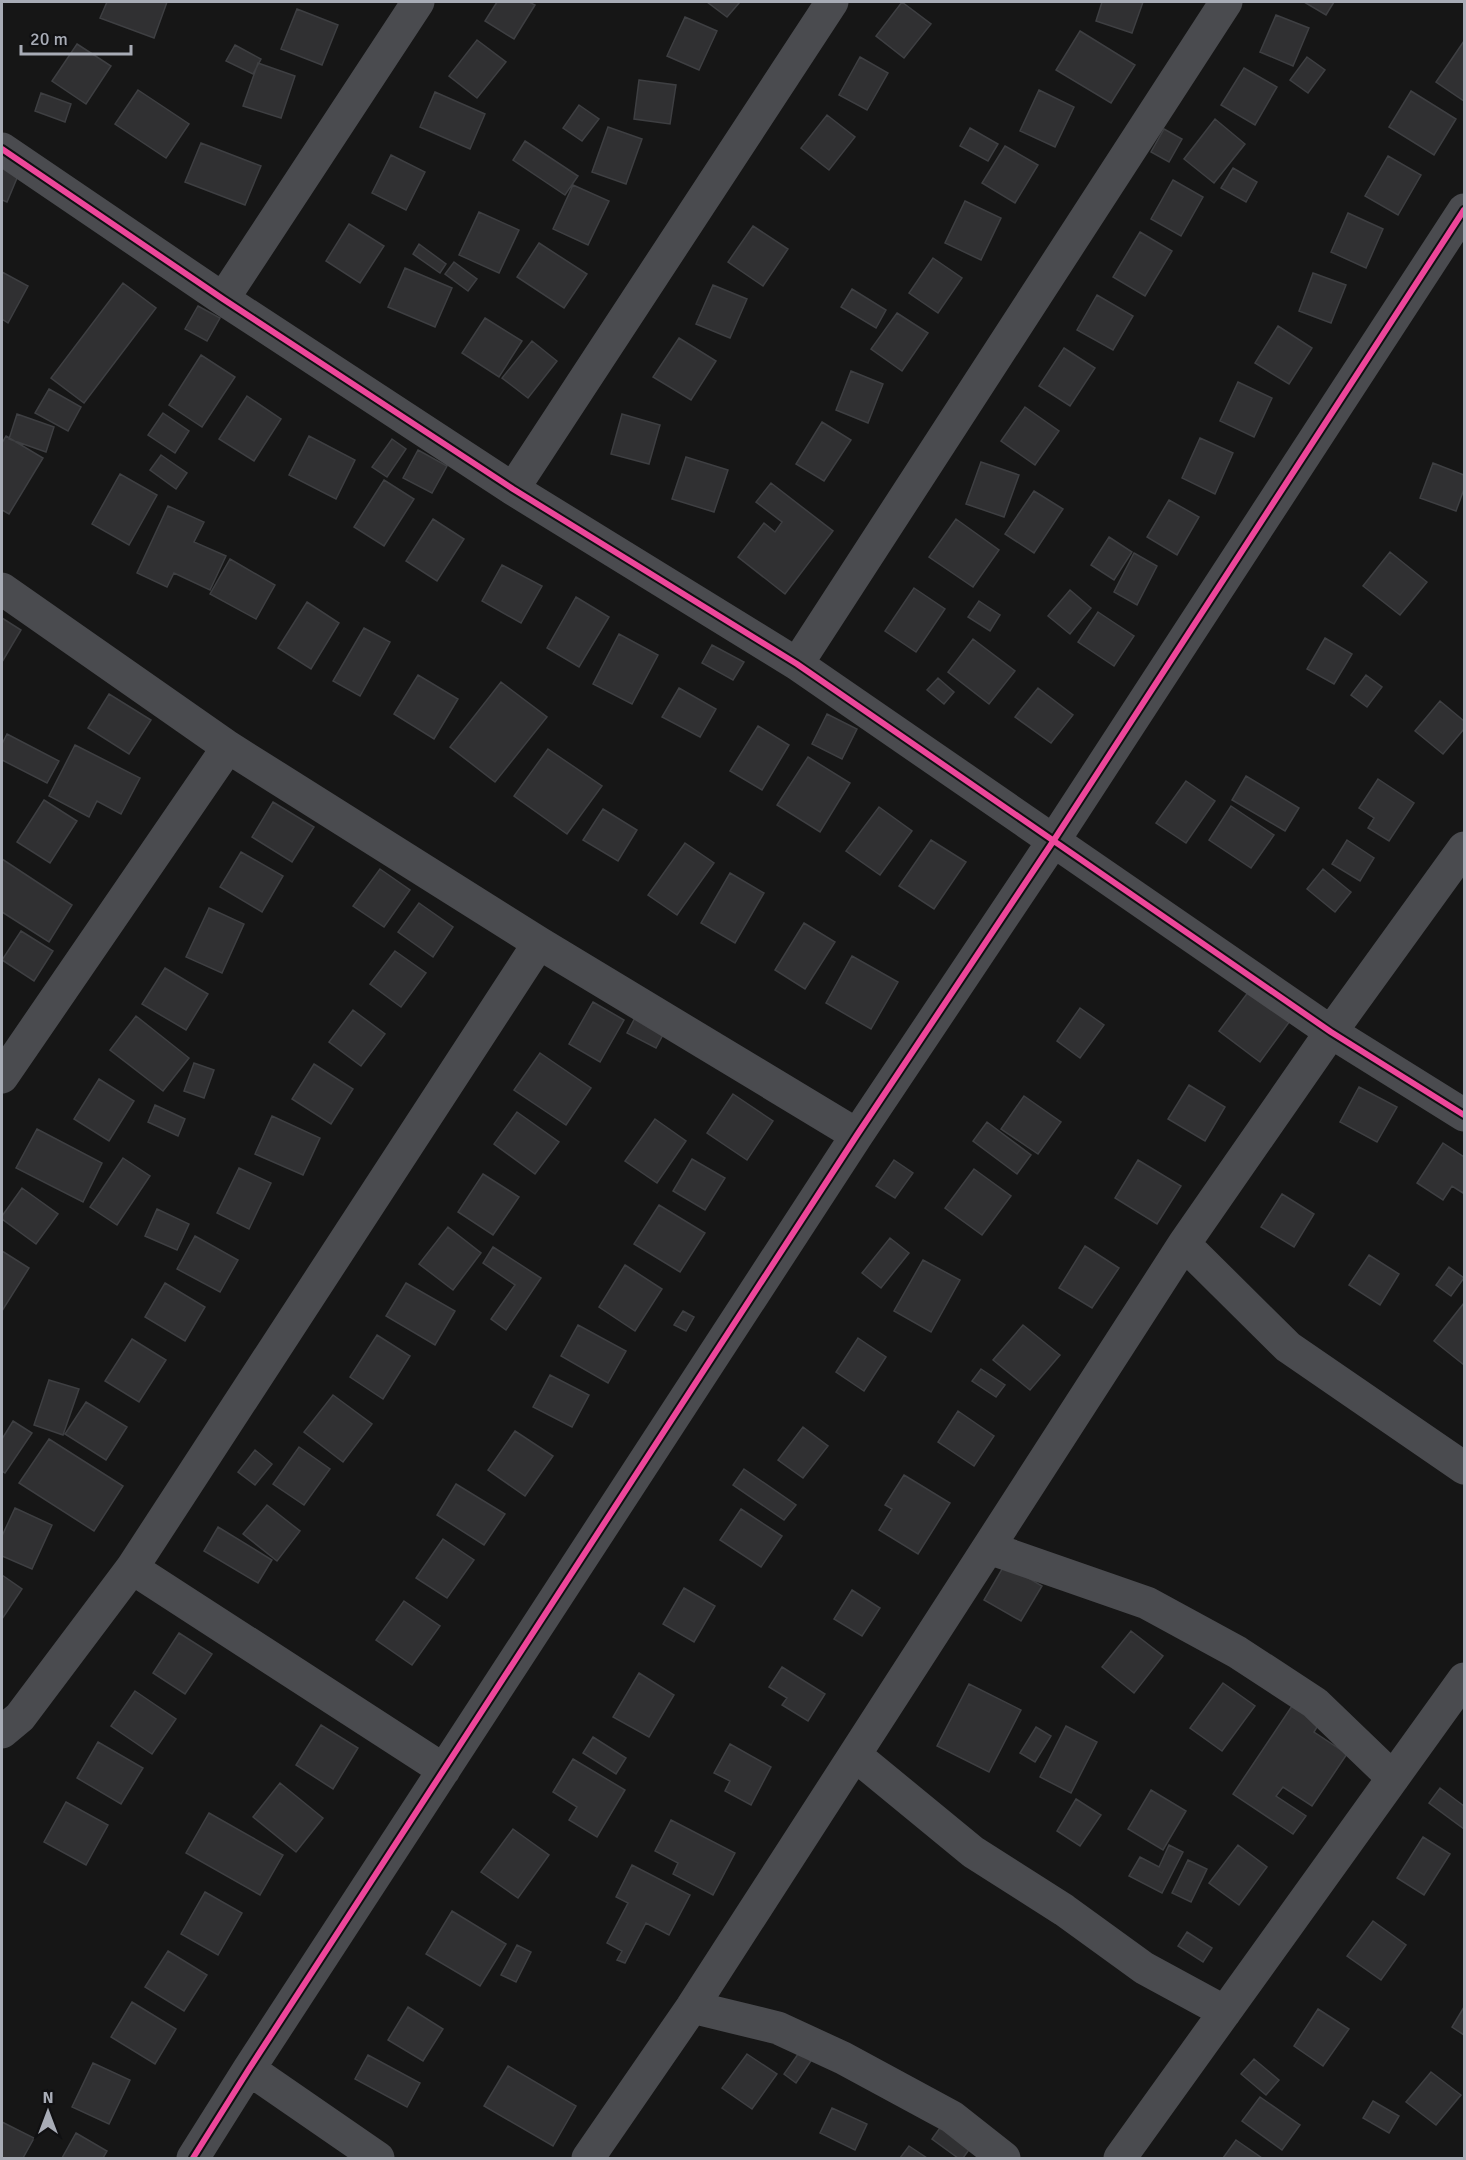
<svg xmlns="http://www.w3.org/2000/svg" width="1466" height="2160" viewBox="0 0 1466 2160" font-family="Signika,sans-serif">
<rect width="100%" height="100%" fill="#161616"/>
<!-- building -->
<path fill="#303032" stroke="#3e3f42" stroke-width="1.5" d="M107,2H167L154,38L100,18Z
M497,2H529L535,5L514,39L485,21Z
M707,2H740L727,17Z
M902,2L931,24L904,58L876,36Z
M1102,2H1143L1132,33L1096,21Z
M1304,2H1334L1326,15Z
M297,9L338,25L322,65L281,49Z
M1276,15L1309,28L1293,66L1260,52Z
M685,17L717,31L699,70L667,56Z
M1080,31L1135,65L1111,103L1056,70Z
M477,40L506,62L477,98L449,76Z
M1464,41V101L1436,82Z
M77,44L111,66L86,104L52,81Z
M235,45L261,59L253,74L226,61Z
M860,57L888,73L867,110L839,95Z
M1307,57L1325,70L1308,93L1290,80Z
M258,63L295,76L281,118L243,106Z
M1244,68L1277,87L1255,125L1221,105Z
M639,80L676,85L670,124L634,119Z
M138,90L189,124L166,158L115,124Z
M1039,90L1074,107L1055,147L1020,131Z
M1411,91L1456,119L1434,155L1389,127Z
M435,92L485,114L470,149L420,127Z
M41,93L71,104L65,122L35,111Z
M579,105L599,119L582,141L563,128Z
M827,115L855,137L829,170L801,148Z
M1215,119L1245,144L1214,183L1184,159Z
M608,127L642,139L626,184L592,172Z
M970,128L998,144L988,161L960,146Z
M1164,129L1182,139L1169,162L1151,152Z
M525,141L578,176L565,195L513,160Z
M201,143L261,166L245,205L185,182Z
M1005,146L1038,165L1015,203L982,183Z
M391,155L425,172L406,210L372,193Z
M1388,156L1421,175L1398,215L1365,196Z
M2,163L20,171L7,202L2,200Z
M1233,168L1257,182L1246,202L1221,188Z
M1173,180L1203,197L1181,236L1151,219Z
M573,185L609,201L588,245L553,229Z
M965,201L1001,218L981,260L945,243Z
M479,212L519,230L499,273L459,255Z
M1348,213L1383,229L1366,268L1331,252Z
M349,224L384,246L360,283L326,261Z
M753,226L788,249L763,286L728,262Z
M1140,232L1172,251L1145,296L1113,277Z
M539,243L587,274L564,308L517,277Z
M419,244L446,264L440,273L413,254Z
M933,258L962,278L938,313L909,293Z
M454,262L477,279L468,291L445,274Z
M405,268L452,288L435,327L388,307Z
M2,272L28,286L8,323L2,319Z
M1313,273L1346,285L1331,323L1299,311Z
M123,283L156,308L84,403L51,378Z
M713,285L747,299L730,338L696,324Z
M852,289L886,310L876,328L841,307Z
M1097,295L1133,316L1113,350L1077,330Z
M198,306L220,318L207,341L185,329Z
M897,313L928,333L902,371L871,349Z
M485,318L522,341L499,377L462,353Z
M1278,326L1312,348L1289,384L1255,363Z
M679,338L716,361L691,400L653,377Z
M532,341L557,361L528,398L502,378Z
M1064,348L1095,368L1070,406L1039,386Z
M201,355L235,377L202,427L169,405Z
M851,371L883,384L868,423L836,410Z
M1238,382L1272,398L1254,437L1220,421Z
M49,389L81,407L68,431L35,413Z
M247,396L281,419L254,461L219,439Z
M1025,407L1059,431L1035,465L1001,441Z
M163,413L189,431L175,453L148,435Z
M17,414L54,427L46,452L9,439Z
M622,414L660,425L649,464L611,454Z
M822,422L851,440L824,481L796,464Z
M6,436L43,458L9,514L2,510V443Z
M309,436L355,460L336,499L289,475Z
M1200,438L1233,453L1215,494L1182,478Z
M392,439L406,449L387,477L372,467Z
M418,450L447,466L432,493L403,478Z
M161,455L187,473L176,489L150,470Z
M686,457L728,470L714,512L672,499Z
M981,462L1019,475L1004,517L966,504Z
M1433,463L1464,475V489L1456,511L1420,498Z
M120,474L157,495L129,545L92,524Z
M384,480L414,499L384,546L354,527Z
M771,483L833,531L785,594L738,557L764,523L775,532L782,522L756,502Z
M1034,491L1063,509L1034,553L1005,534Z
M1169,500L1199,517L1177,555L1147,537Z
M168,506L204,522L194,542L226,556L210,590L174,573L167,587L137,573Z
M433,519L464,539L437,581L406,561Z
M956,519L999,550L973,587L929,557Z
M1109,537L1132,552L1114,580L1091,565Z
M1390,552L1427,582L1400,615L1363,586Z
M1134,553L1157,566L1137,605L1114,592Z
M230,559L275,585L256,619L210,594Z
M502,565L542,586L521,623L482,601Z
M914,588L945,609L916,652L885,631Z
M1070,590L1091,608L1070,634L1048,616Z
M576,597L609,617L579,667L547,648Z
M979,601L1000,615L990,631L968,617Z
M307,602L339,623L311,669L278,648Z
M1098,612L1134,636L1114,666L1078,642Z
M2,618L21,630L2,662Z
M364,628L390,642L360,696L333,681Z
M619,634L658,655L632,704L593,684Z
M1325,638L1352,654L1334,684L1307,669Z
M973,639L1015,671L989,704L948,672Z
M712,645L744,662L733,680L702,663Z
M418,675L458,699L434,739L394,714Z
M1366,675L1382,687L1367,707L1351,695Z
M938,678L954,692L944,704L927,690Z
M501,682L547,717L495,782L450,747Z
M679,688L716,709L700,737L662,717Z
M1038,688L1073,715L1051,743L1015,717Z
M109,694L151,720L129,754L88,728Z
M1440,701L1464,721V729L1443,754L1415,731Z
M827,714L857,729L842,759L812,744Z
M758,726L789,745L762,790L730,771Z
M7,734L59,761L47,783L2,760V744Z
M75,745L140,778L121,814L97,801L89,817L49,796Z
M548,749L602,786L567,834L514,796Z
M808,757L850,783L820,832L777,805Z
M1246,776L1299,808L1285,831L1232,800Z
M1378,779L1414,803L1389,841L1368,828L1374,818L1359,808Z
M1186,781L1215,801L1186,843L1156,823Z
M44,800L77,821L50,863L17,842Z
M273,802L314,827L292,862L252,837Z
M1231,806L1274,835L1251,868L1209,840Z
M879,807L912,831L880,875L846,851Z
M603,809L637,830L618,861L583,840Z
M931,840L966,862L934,909L899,886Z
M1347,840L1374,858L1360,881L1332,864Z
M685,843L714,863L677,915L648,895Z
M241,852L283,876L262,912L220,887Z
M2,859L72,905L49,942L2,912Z
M380,869L410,890L384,927L353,906Z
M1323,869L1351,892L1335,912L1307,889Z
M730,873L764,893L735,943L701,923Z
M419,903L453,927L433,957L398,932Z
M209,908L244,924L222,973L186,957Z
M804,923L835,942L805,989L775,970Z
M21,931L53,951L34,981L2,960Z
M395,951L426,973L401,1007L370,984Z
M852,956L898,982L871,1029L826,1003Z
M165,968L208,994L186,1030L142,1004Z
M1249,991L1290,1021L1260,1062L1219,1031Z
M593,1002L624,1020L600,1062L569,1044Z
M1080,1008L1104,1025L1080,1058L1057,1041Z
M353,1010L385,1034L361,1066L329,1042Z
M638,1012L667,1027L656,1048L627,1033Z
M136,1016L189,1058L163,1091L110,1050Z
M540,1053L591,1088L566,1125L514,1090Z
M194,1063L214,1070L204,1098L184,1091Z
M314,1064L353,1089L331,1124L292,1099Z
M99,1079L134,1101L109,1141L74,1119Z
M1189,1085L1225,1107L1205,1141L1168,1119Z
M1359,1087L1397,1107L1377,1142L1340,1122Z
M733,1094L773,1121L747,1160L707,1133Z
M1024,1096L1061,1122L1038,1154L1001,1129Z
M155,1105L185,1119L178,1136L148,1122Z
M517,1112L559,1142L535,1174L494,1144Z
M272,1116L320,1138L303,1175L255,1154Z
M655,1119L686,1141L657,1183L625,1161Z
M987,1122L1031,1155L1017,1174L973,1141Z
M37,1129L102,1163L83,1202L16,1168Z
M1443,1143L1464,1157V1190L1463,1193L1452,1186L1443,1200L1417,1183Z
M123,1158L150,1176L117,1225L90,1207Z
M692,1159L725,1178L705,1210L673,1191Z
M894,1160L913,1173L895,1198L876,1186Z
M1138,1160L1181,1186L1157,1224L1115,1198Z
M239,1168L271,1183L249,1229L217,1213Z
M974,1169L1011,1196L982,1235L945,1208Z
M483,1174L519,1197L493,1235L458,1212Z
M22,1188L58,1214L36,1244L2,1219V1216Z
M1282,1194L1314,1214L1294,1247L1261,1227Z
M659,1205L705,1233L680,1272L634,1244Z
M157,1209L189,1224L177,1250L145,1236Z
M448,1227L481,1253L453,1290L419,1264Z
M195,1236L238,1260L220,1292L177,1269Z
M890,1238L909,1253L881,1288L862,1273Z
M1085,1246L1119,1268L1092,1308L1059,1288Z
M493,1247L541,1278L506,1330L491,1319L515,1285L483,1263Z
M2,1251L29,1268L2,1311Z
M1369,1255L1399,1274L1380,1305L1349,1285Z
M923,1260L960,1280L931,1332L894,1311Z
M625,1265L662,1289L635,1331L599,1307Z
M1449,1267L1464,1278L1451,1296L1436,1285Z
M165,1283L205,1307L185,1341L145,1317Z
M406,1283L455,1311L435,1345L386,1316Z
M1464,1303V1365L1434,1341Z
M683,1311L694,1317L686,1331L674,1325Z
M578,1325L626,1351L608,1383L561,1356Z
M1023,1325L1060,1355L1030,1390L993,1360Z
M377,1335L410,1356L383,1399L350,1377Z
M858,1338L886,1357L864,1391L836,1372Z
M132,1339L166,1360L139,1402L105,1381Z
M981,1369L1005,1385L996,1397L972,1381Z
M550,1375L589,1395L572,1427L533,1407Z
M49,1380L79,1389L63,1435L34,1425Z
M333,1395L372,1424L343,1462L304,1432Z
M86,1402L127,1427L106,1460L65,1434Z
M958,1411L994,1436L974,1466L938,1442Z
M13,1421L32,1433L5,1473L2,1471V1439Z
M803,1427L828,1446L803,1478L778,1460Z
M515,1431L553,1456L525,1496L488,1470Z
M49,1439L123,1486L94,1531L19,1483Z
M299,1447L330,1469L304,1505L273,1484Z
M255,1450L272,1464L255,1485L238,1472Z
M744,1469L796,1505L784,1520L733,1485Z
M904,1475L950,1503L918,1554L879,1530L892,1509L885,1505Z
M456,1484L505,1514L484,1545L437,1515Z
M267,1505L300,1531L277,1561L243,1534Z
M15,1508L52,1525L32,1569L2,1556V1536Z
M741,1509L782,1536L761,1567L720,1540Z
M218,1527L272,1560L258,1583L204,1551Z
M443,1539L474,1560L447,1598L416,1578Z
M1005,1564L1042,1586L1021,1621L984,1600Z
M2,1575L22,1589L2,1619Z
M684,1588L715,1606L694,1642L663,1624Z
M852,1590L880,1608L862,1636L834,1619Z
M404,1601L440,1626L412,1665L376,1640Z
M1131,1631L1163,1656L1134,1693L1102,1667Z
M179,1633L212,1654L185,1694L153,1673Z
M782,1667L825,1694L808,1721L782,1705L787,1698L769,1687Z
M639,1673L674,1695L649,1737L613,1717Z
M1223,1683L1255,1706L1222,1751L1190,1728Z
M969,1684L1021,1710L989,1772L937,1746Z
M135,1691L176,1719L152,1754L111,1726Z
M1296,1700L1323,1717L1314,1732L1347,1754L1312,1806L1283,1787L1276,1796L1306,1816L1293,1834L1233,1794Z
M321,1725L358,1748L333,1789L296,1765Z
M1066,1726L1097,1742L1071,1793L1040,1777Z
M1036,1727L1051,1736L1035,1762L1020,1753Z
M593,1737L626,1758L616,1774L583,1753Z
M98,1742L143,1768L121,1804L77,1778Z
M730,1744L771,1767L751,1805L725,1791L730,1781L714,1773Z
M573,1759L625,1790L597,1837L569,1820L577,1807L553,1792Z
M280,1783L323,1818L296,1852L253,1817Z
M1440,1788L1464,1806V1829L1429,1803Z
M1151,1790L1186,1811L1163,1850L1128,1829Z
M1076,1799L1101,1815L1080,1846L1057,1831Z
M66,1802L108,1825L86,1865L44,1842Z
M209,1813L283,1855L260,1895L186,1853Z
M671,1820L735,1853L713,1895L673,1874L678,1863L655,1851Z
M513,1829L549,1855L518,1898L481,1872Z
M1423,1837L1450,1854L1424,1895L1397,1878Z
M1169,1845L1183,1852L1162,1893L1129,1876L1140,1857L1159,1867Z
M1238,1845L1267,1867L1239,1905L1209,1883Z
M1188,1860L1207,1869L1191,1902L1172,1893Z
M632,1865L690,1895L669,1935L646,1923L625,1963L617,1960L622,1951L607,1943L628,1903L616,1897Z
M205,1892L242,1913L218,1955L181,1934Z
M452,1911L506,1944L480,1986L426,1954Z
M1373,1921L1406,1945L1381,1980L1347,1956Z
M1187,1932L1212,1948L1203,1962L1178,1946Z
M517,1945L531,1952L516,1982L501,1975Z
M168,1951L207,1975L184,2011L145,1987Z
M132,2002L176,2029L155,2064L111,2037Z
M408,2007L443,2029L423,2061L388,2040Z
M1464,2007V2035L1452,2027Z
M1318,2009L1349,2029L1323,2066L1294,2046Z
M803,2047L815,2055L796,2083L784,2074Z
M747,2054L777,2074L752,2109L722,2088Z
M368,2055L420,2083L407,2107L355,2079Z
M1254,2059L1279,2080L1266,2095L1241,2074Z
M93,2063L130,2080L109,2124L72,2107Z
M508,2066L576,2106L553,2146L484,2106Z
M1431,2072L1461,2095L1436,2125L1406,2102Z
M1260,2097L1300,2125L1282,2150L1242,2121Z
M1373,2101L1399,2116L1389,2133L1363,2118Z
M832,2108L867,2124L855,2150L820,2133Z
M2,2122L34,2138L23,2158H2Z
M944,2122L974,2143L963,2158H958L932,2139Z
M76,2133L107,2151L103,2158H62Z
M1236,2140L1262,2158H1223Z
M909,2146L927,2158H900Z"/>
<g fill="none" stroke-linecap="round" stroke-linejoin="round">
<!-- street -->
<path stroke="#4a4b4f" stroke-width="33" d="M2,149L223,299L513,489L797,664L1331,1032L1464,1115
M223,299L418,2
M513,489L832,2
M2,589L228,747L539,943L857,1135
M797,664L1226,2
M2,1077L228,747
M1184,1244L1288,1347L1464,1468
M989,1548L1147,1603L1237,1652L1315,1703L1393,1778
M132,1568L444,1770
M2,1732L20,1717L132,1568L539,943
M855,1755L973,1852L1064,1910L1144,1968L1225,2012
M692,2007L778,2028L843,2058L952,2117L1004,2158
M249,2069L378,2158
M193,2158L249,2069L857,1135L1054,840L1464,210
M588,2158L692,2007L1184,1244L1331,1032L1464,848
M1120,2158L1464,1679"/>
<defs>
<path id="cycleway" d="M2,149L223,299L513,489L797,664L1331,1032L1464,1115
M193,2158L249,2069L857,1135L1054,840L1464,210"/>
</defs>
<!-- cycleway casing -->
<use href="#cycleway" stroke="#101012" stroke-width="10"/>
<!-- cycleway -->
<use href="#cycleway" stroke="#ed469a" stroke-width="6"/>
</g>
<!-- border -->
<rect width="1466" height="2160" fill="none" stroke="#a8acb6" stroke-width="6"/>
<!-- north arrow -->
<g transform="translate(48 2112)" stroke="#101012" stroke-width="4.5" paint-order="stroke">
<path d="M0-4.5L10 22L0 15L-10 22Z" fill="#a8acb6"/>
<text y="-9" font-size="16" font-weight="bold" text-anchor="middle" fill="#a8acb6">N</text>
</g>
<!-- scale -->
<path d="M21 45v9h110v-9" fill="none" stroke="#a8acb6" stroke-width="3"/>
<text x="30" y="45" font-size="18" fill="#a8acb6" stroke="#101012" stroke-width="4.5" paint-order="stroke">20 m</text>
</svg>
